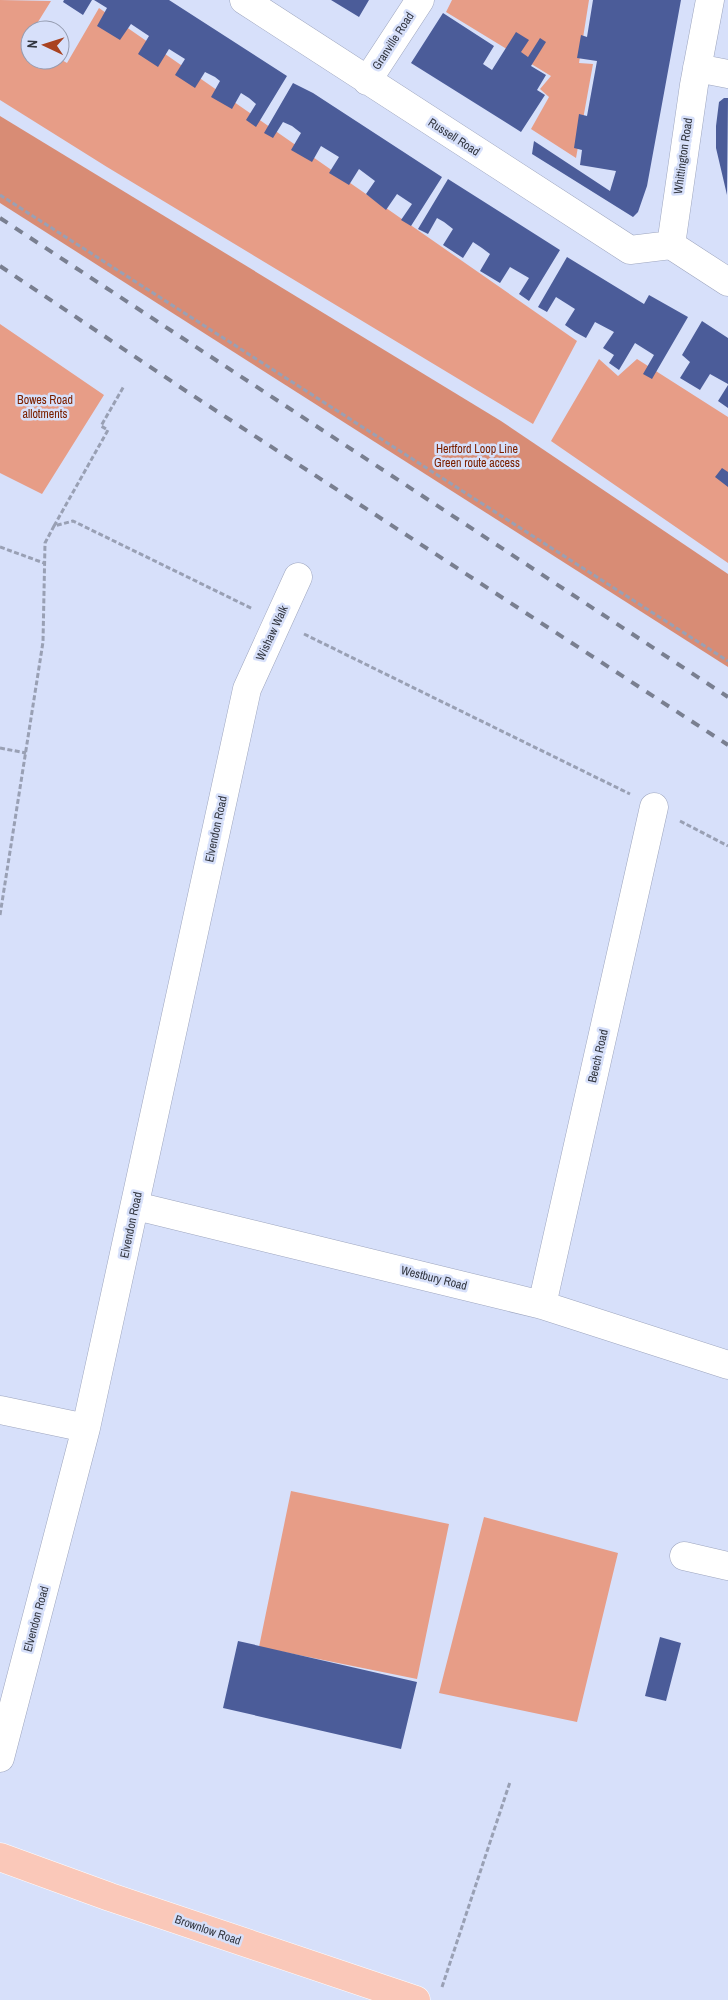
<svg xmlns="http://www.w3.org/2000/svg" width="728" height="2000" viewBox="0 0 728 2000" font-family="'Archivo Narrow',sans-serif">
<rect width="100%" height="100%" fill="#d7e0fa"/>
<!-- green -->
<path fill="#e79d87" d="M0,0L51,1L33,30H30V60L60,59L67,63L99,8L577,341L533,424L107,167L0,100Z
M452,0H589L579,63L593,64L576,158L531,129L549,97L540,89L551,76L446,12Z
M0,324L104,395L42,494L0,473Z
M599,359L618,376L637,359L728,417V563L551,441Z
M291,1491L449,1524L417,1679L259,1647Z
M484,1517L618,1553L577,1722L439,1693Z"/>
<!-- forest -->
<path fill="#d88c75" d="M0,116L501,421L728,574V667L0,203Z"/>
<!-- building -->
<path fill="#4b5c99" d="M64,0H92L83,15L63,2Z
M94,0H169L287,76L256,127L246,120L256,104L249,98L241,93L232,109L211,97L220,81L215,77L205,72L195,88L175,75L185,59L169,49L158,67L138,54L149,36L131,24L120,40L97,26L107,8Z
M331,0H369L359,17Z
M593,0H681L647,186L638,212L633,217L532,154L534,141L610,191L616,171L580,165L582,150L574,148L579,114L587,116L597,61L577,58L581,35L587,37Z
M443,13L494,46L483,64L492,70L516,32L529,40L521,52L528,57L540,38L546,42L531,66L546,75L537,90L545,95L521,132L411,63Z
M293,83L313,93L442,177L411,226L401,220L412,204L397,194L386,210L366,194L375,181L359,169L349,185L329,173L339,157L321,146L312,162L291,150L301,133L292,126L283,122L273,138L264,133Z
M724,98H728L727,195L716,148V126L719,102Z
M448,179L560,250L529,301L519,294L529,278L510,267L500,283L480,271L490,254L482,248L473,242L463,258L443,245L453,229L444,222L437,218L428,234L418,229Z
M567,257L644,304L649,295L688,317L652,379L643,374L654,355L635,343L619,370L609,363L614,355L603,348L614,332L595,322L586,338L575,332L565,325L575,309L556,297L547,312L538,307Z
M702,321L728,338V384L710,374L700,390L680,378L690,362L682,355Z
M728,385V408L718,401Z
M722,468L728,472V487L715,477Z
M660,1637L681,1643L666,1701L645,1696Z
M238,1641L417,1682L401,1749L223,1708Z"/>
<g fill="none" stroke-linecap="round" stroke-linejoin="round">
<defs>
<path id="minor" d="M244,0L630,250L671,245
M710,0L694,85L671,245L728,282
M697,68L728,74
M367,81L420,0
M136,1206L542,1305L728,1365
M542,1305L654,807
M0,1410L86,1428
M684,1556L728,1566
M0,1758L86,1428L247,689L298,577"/>
<path id="major" d="M0,1857L110,1897L416,2000"/>
</defs>
<!-- minor casing -->
<use href="#minor" stroke="#9da5be" stroke-width="29"/>
<!-- major casing -->
<use href="#major" stroke="#fff" stroke-width="29"/>
<!-- path -->
<path stroke="#99a0b4" stroke-width="3" stroke-dasharray="5 2.5" stroke-linecap="butt" d="M0,195L728,661
M54,526L108,430L101,426L124,386
M0,547L44,563
M304,634L630,794
M0,748L26,753
M680,821L728,846
M0,915L43,642L45,543L54,526L73,521L253,609
M442,1987L510,1782"/>
<!-- minor -->
<use href="#minor" stroke="#fff" stroke-width="28"/>
<!-- major -->
<use href="#major" stroke="#fac8b9" stroke-width="28"/>
<!-- rail -->
<path stroke="#797f90" stroke-width="4" stroke-dasharray="9 9" stroke-linecap="butt" d="M0,218L728,697
M0,266L189,393L728,745"/>
</g>
<g text-anchor="middle" stroke-width="5" stroke-linejoin="round" paint-order="stroke">
<!-- street labels -->
<g font-size="12" fill="#333741" stroke="#d7e0fa">
<text transform="translate(393 41) rotate(-57)" y="4">Granville Road</text>
<text transform="translate(454 137) rotate(33)" y="4">Russell Road</text>
<text transform="translate(683 156) rotate(-82)" y="4">Whittington Road</text>
<text transform="translate(272 633) rotate(-65)" y="4">Wishaw Walk</text>
<text transform="translate(216 829) rotate(-78)" y="4">Elvendon Road</text>
<text transform="translate(598 1056) rotate(-77)" y="4">Beech Road</text>
<text transform="translate(131 1225) rotate(-78)" y="4">Elvendon Road</text>
<text transform="translate(434 1278) rotate(14)" y="4">Westbury Road</text>
<text transform="translate(36 1619) rotate(-75)" y="4">Elvendon Road</text>
<text transform="translate(208 1930) rotate(19)" y="4">Brownlow Road</text>
</g>
<!-- park labels -->
<g font-size="12" fill="#7a2000" stroke="#d7e0fa">
<text x="45" y="404">Bowes Road<tspan x="45" dy="14">allotments</tspan></text>
<text x="477" y="453">Hertford Loop Line<tspan x="477" dy="14">Green route access</tspan></text>
</g>
</g>
<!-- north arrow -->
<g transform="translate(45 45) rotate(274)"><circle r="24" fill="#d7e0fa" stroke="#959cb0"/>
<path d="M0-4L9 19L0 12L-9 19Z" fill="#a94220"/>
<text y="-8" font-size="14" font-weight="bold" text-anchor="middle" fill="#333741">N</text>
</g>
</svg>
